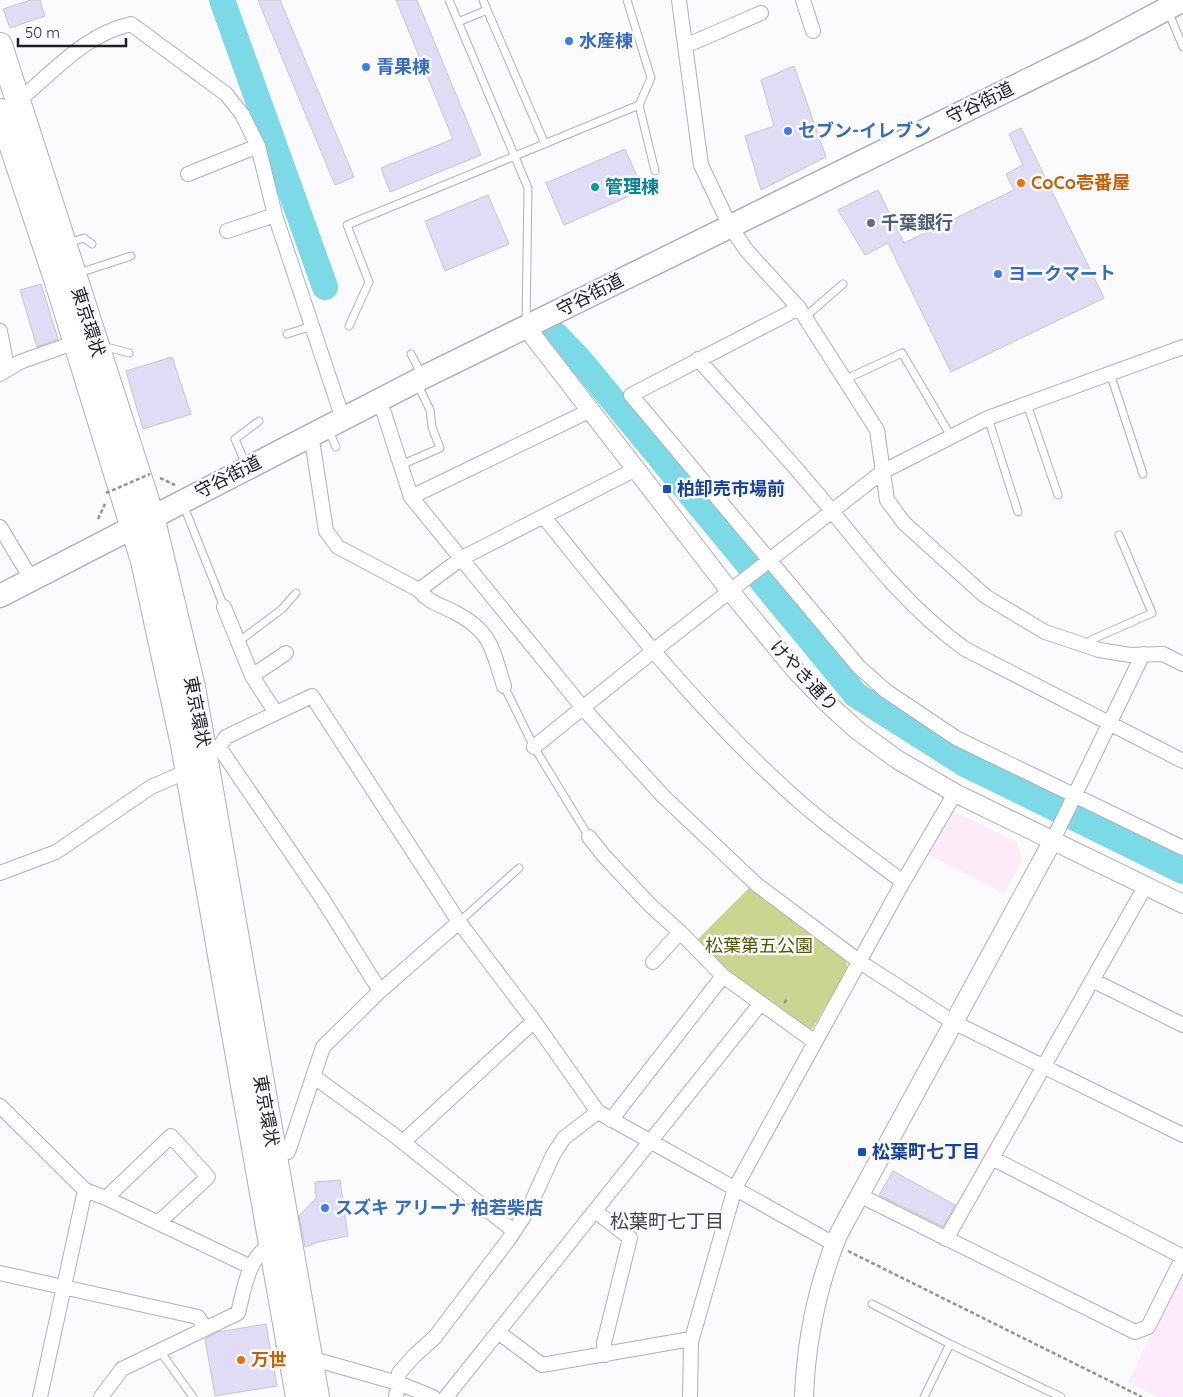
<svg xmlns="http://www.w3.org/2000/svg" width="1183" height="1397" viewBox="0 0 1183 1397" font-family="Quicksand,'Noto Sans JP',sans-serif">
<rect width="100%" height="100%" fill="#fbfbfd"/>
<!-- industrial -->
<path fill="#fdebf7" d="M952,810L1017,842L1022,861L1004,894L928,854Z"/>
<!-- education -->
<path fill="#fdeafc" d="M1183,1269V1397H1159L1128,1382Z"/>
<!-- green -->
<path fill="#cbd590" d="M749,888L846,961L848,968L813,1028L807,1031L722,969L696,941Z"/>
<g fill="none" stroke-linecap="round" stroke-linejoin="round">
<!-- river -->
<path stroke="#7bdae6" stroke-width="26" d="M222,0L325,287
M555,334L579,359L856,695L965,764L1183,871"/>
</g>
<!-- building -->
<path fill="#e0dcf6" stroke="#c5c4cf" d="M31,0H40L45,16L10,28L3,9Z
M258,0H280L354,177L335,185Z
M396,0H417L481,155L390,192L381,168L453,139Z
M794,66L826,157L761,190L745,136L774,126L761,80Z
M1021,128L1104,298L951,372L888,243L865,255L838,210L878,190L904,243L1014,190L1006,174L1023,165L1009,134Z
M625,149L643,190L564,225L546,183Z
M488,195L509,244L445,271L425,221Z
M41,284L58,339L37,347L20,290Z
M172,357L191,414L143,429L126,371Z
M893,1171L955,1205L943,1227L879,1195Z
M340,1180L348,1236L318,1242L305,1247L299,1216L316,1198L315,1182Z
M266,1324L277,1386L215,1396L205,1339L218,1332Z"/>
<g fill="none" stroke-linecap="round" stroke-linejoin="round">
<defs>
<path id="service" d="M449,0L528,188L526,324
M483,0L487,10
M1168,11L1183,47
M458,22L487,10L545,144
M639,105L655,171
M68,243L84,238L92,244
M79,273L131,256
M805,317L843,284
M349,326L369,282L347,225L639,105L651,78L627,0
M287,334L312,326
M103,349L110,348L129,353
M411,354L422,375
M1110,373L1143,474
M844,380L902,353L952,438
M1027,404L1058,495
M988,418L1018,512
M328,429L336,447
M246,465L235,439L259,421
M401,465L440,448L432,427L430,410L417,383
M183,504L224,607
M238,642L282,609L296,593
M1090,647L1091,640L1152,613L1119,535
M504,686L534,747L589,837
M459,922L519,868
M872,1304L950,1344L924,1397
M950,1344L1061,1397
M160,1351L193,1397"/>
<path id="minor" d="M679,0L701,165L730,226L747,251L799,308L877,430L887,500L904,523L985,596L1045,632L1099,650L1130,655L1163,654L1183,664
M803,0L813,31
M685,46L761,13
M14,103C19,97 26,95 32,89C63,62 89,34 131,24L226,94L242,114L258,146L275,215L343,419
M188,174L258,146
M227,231L275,215
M799,308L631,395L859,667L886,691L956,738L1183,848
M0,331L6,362L10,368
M698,359C742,409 789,458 831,510C872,561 912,611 965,649L1183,761
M0,374L20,362L76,342
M378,402L384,413L411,497L583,708L663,796L756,884L860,962L953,1022L1183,1135
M308,436L313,446L326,531L338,547L419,590C429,603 441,605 454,612C492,631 492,649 504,686
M411,497L589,411
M544,517C624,617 704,718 801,803C833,831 869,856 903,882
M0,527L32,580
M419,590L462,558L636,469
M224,607L252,676L276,713L312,696L459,922L534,1021L598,1112L834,1244
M252,676L286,653
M219,747L322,898L380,991
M534,747L652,652L882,472L988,418L1183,347
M210,748L219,747L226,737L276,713
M589,837L605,857L650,905L680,932L723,976L815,1042
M1052,842L1143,654
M0,873L56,852L151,787L188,771
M1146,885L992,1158L1183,1257
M653,962L680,932
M1092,980L1183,1025
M313,1076L394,1135L514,1231
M0,1106L85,1190L106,1198L251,1267
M611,1120L723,976
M403,1142L534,1021
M274,1156L288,1152L323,1047L379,992L459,922
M859,1195L1135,1332L1148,1327L1183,1257
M106,1198L171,1136L208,1177L158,1223
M595,1211L630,1238L604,1343L605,1355
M946,1239L992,1158
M0,1273L198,1317L205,1328
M498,1332L542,1365L685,1340L691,1342
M310,1358L398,1383L433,1397
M40,1397L85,1190
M101,1397L122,1369L238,1313C244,1290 248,1256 271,1245
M396,1397L399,1373L414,1356L435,1337L509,1239L528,1210L553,1155L564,1138L598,1112
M446,1397L761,1003
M690,1397L691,1342L735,1188L903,882L955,793"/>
<path id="tertiary" d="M526,327L730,591L796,671L824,700L858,731L898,760L955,793L1183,904
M804,1397C806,1341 817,1287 838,1235L1052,842"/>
<path id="primary" d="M0,596L424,377L1093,48L1183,0"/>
<path id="trunk" d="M0,45L152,516L193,687L317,1397
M0,111L57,282L143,561L183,745L298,1397"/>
</defs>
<!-- service casing -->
<use href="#service" stroke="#b0aeba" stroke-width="9"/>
<!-- minor casing -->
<use href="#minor" stroke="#b0aeba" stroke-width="16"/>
<!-- tertiary casing -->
<use href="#tertiary" stroke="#b0aeba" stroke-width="20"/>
<!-- primary casing -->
<use href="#primary" stroke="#b0aeba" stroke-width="25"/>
<!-- trunk casing -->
<use href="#trunk" stroke="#b0aeba" stroke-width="26"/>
<!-- path -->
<path stroke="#939396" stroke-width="2.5" stroke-dasharray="4 2.5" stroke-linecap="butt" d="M160,478L175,485
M98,519L105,504
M784,1003L788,998
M848,1251L1142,1397"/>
<!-- service -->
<use href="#service" stroke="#fff" stroke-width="7"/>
<!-- minor -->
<use href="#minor" stroke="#fff" stroke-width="14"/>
<!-- tertiary -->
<use href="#tertiary" stroke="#fff" stroke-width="18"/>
<!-- primary -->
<use href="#primary" stroke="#fff" stroke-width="22"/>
<!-- trunk -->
<use href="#trunk" stroke="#fff" stroke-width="24"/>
<!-- path-bridge -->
<path stroke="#939396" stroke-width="2.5" stroke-dasharray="4 2.5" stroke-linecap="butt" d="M106,493L150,474"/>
</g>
<!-- markers -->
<g fill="#3f7fe0" stroke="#fbfbfd" stroke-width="2">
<circle cx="569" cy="41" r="5"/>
<circle cx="366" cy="67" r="5"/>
<circle cx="788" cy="131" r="5"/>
<circle cx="998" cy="274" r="5"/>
<circle cx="325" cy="1208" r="5"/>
</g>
<g fill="#e8710a" stroke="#fbfbfd" stroke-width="2">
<circle cx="1021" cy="183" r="5"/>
<circle cx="241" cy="1360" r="5"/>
</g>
<circle fill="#0f9aa8" stroke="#fbfbfd" stroke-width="2" cx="595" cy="187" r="5"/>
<circle fill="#5c6f8a" stroke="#fbfbfd" stroke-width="2" cx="871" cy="223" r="5"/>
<g fill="#1a4fb4" stroke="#fbfbfd" stroke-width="2">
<rect x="662" y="484" width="10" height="10" rx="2.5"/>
<rect x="857" y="1147" width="10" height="10" rx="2.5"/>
</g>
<g text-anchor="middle" stroke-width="5" stroke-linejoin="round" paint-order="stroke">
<!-- shop labels -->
<g font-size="18" font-weight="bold" fill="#366cbe" stroke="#fbfbfd" text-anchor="start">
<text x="579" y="47">水産棟</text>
<text x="376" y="73">青果棟</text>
<text x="798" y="137">セブン-イレブン</text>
<text x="1008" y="280">ヨークマート</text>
<text x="335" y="1214">スズキ アリーナ 柏若柴店</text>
</g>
<!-- street labels -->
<g font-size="18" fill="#1f1e23" stroke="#fbfbfd">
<text transform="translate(980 103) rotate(-26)" y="6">守谷街道</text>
<text transform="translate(590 295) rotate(-27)" y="6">守谷街道</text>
<text transform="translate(88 322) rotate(72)" y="6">東京環状</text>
<text transform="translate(228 477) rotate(-27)" y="6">守谷街道</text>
<text transform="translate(804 676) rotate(47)" y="6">けやき通り</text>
<text transform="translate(197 712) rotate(79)" y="6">東京環状</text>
<text transform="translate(266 1111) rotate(80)" y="6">東京環状</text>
</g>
<!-- food labels -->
<g font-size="18" font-weight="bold" fill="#c56008" stroke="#fbfbfd" text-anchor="start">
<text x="1031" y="189">CoCo壱番屋</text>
<text x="251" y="1366">万世</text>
</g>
<!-- culture labels -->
<g font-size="18" font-weight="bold" fill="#0d838f" stroke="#fbfbfd" text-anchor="start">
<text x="605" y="193">管理棟</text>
</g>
<!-- service labels -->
<g font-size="18" font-weight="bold" fill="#4e5e75" stroke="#fbfbfd" text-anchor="start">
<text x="881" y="229">千葉銀行</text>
</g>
<!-- transit labels -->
<g font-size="18" font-weight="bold" fill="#164399" stroke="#fbfbfd" text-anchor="start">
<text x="677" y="495">柏卸売市場前</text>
<text x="872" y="1158">松葉町七丁目</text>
</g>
<!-- park labels -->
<g font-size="18" fill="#515703" stroke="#fbfbfd">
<text x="759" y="952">松葉第五公園</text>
</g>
<!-- neighbourhood labels -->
<g font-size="19" fill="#46454e" stroke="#fbfbfd">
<text x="667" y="1228">松葉町七丁目</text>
</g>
</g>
<!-- scale -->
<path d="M18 38v8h108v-8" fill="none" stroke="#1f1e23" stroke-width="2.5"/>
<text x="25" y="38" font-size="15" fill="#1f1e23" stroke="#fbfbfd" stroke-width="4" paint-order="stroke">50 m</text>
</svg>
